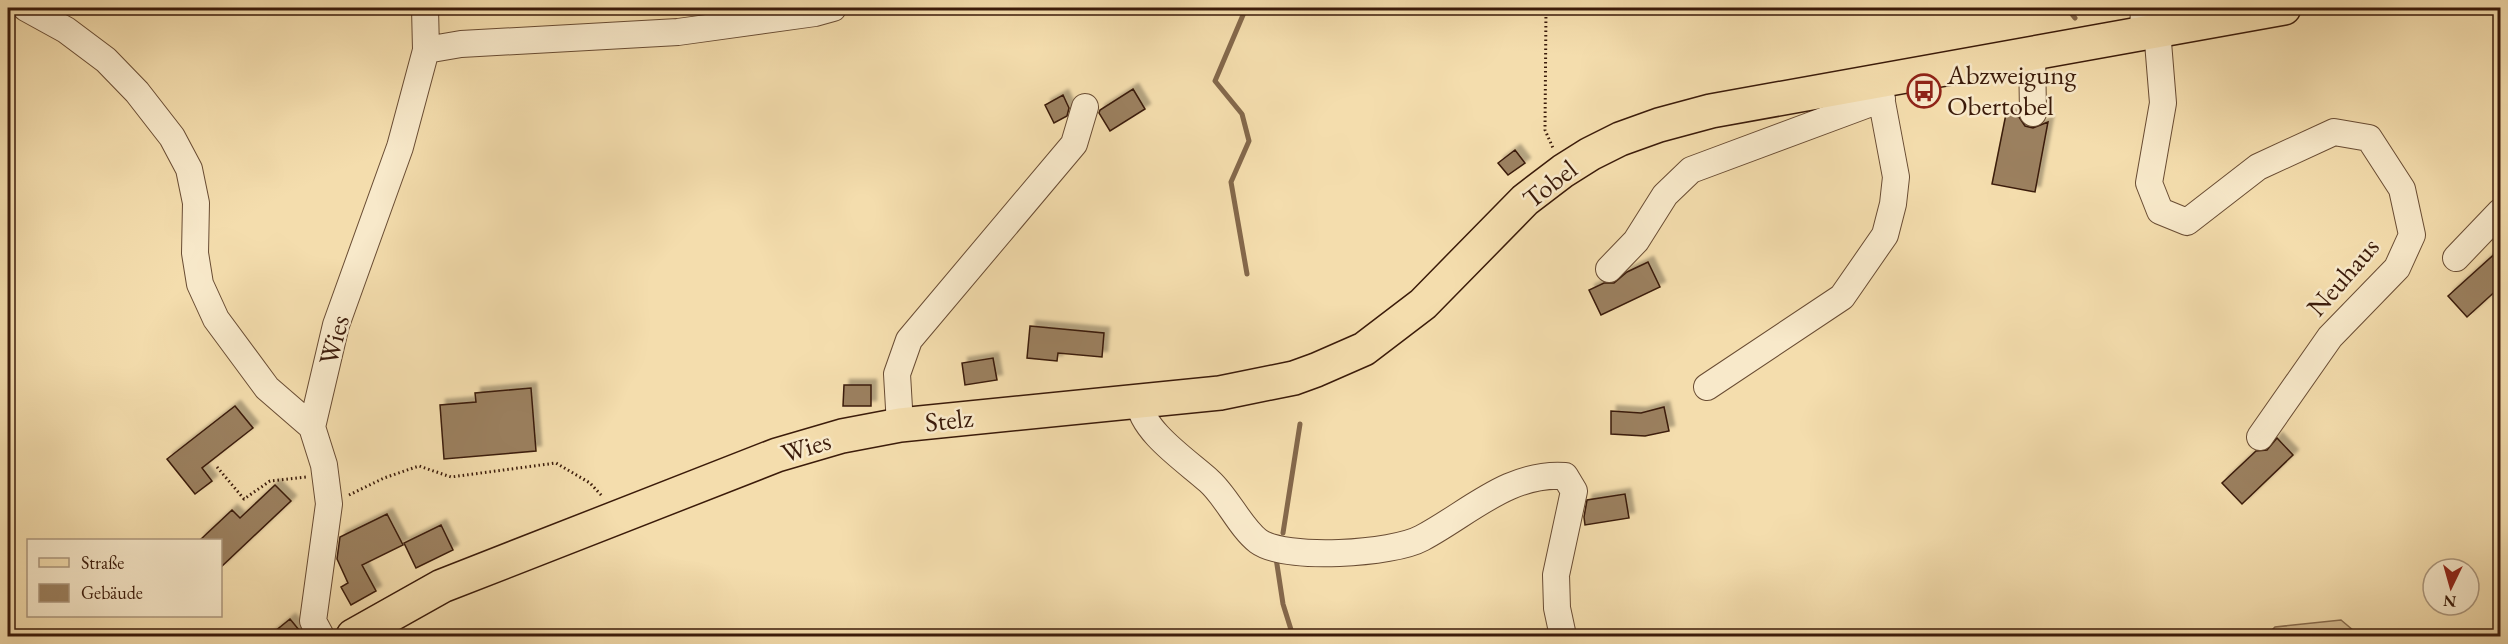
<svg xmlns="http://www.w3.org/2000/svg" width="2508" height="644" viewBox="0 0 2508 644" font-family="'EB Garamond',serif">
<defs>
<filter id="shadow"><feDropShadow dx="5.5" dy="-5.5" stdDeviation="1.5" flood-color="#0004"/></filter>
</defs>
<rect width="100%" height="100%" fill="#f4ddad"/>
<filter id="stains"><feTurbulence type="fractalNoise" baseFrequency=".00333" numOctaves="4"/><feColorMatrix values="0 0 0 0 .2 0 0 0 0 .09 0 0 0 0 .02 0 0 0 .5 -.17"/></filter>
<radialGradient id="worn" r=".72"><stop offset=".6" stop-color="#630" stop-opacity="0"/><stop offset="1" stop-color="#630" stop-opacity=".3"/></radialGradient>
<!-- green -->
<path fill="#d5bc91" stroke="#886c4e" stroke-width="1.5" d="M2341,620L2360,636H2266L2275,627Z"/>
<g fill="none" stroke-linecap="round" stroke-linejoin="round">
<!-- stream -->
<path stroke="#84684b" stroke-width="5" d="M1246,8L1215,81L1242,114L1249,141L1231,182L1247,274
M2067,8L2075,18
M1283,533L1300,424
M1276,558L1283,604L1293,636"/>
</g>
<!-- building -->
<path fill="#9b805f" stroke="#3b1b0a" stroke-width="1.5" filter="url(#shadow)" d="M1133,89L1145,109L1110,131L1099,113L1100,110Z
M1063,95L1069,108L1067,116L1054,123L1045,105Z
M2006,114L2019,117L2025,126L2033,128L2048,122L2035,192L1992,184Z
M1515,150L1525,163L1508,175L1498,163Z
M2500,249V287L2467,317L2448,296Z
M1648,262L1660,287L1601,315L1589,290L1604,283H1614L1627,272Z
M1030,326L1104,333L1102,357L1058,353L1057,361L1027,358Z
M993,358L997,380L965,385L962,363Z
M844,385H871V406H843Z
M531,388L536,451L444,459L440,405L476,402L475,393Z
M235,406L253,428L202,468L212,481L195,494L167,459Z
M1664,407L1669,431L1645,436L1611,434V411L1641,413Z
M2277,438L2293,455L2242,504L2222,483L2256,451L2267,450Z
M275,485L291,501L220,568V540H200L232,510L240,518Z
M1625,494L1629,518L1585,525L1584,517L1587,500Z
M387,514L403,545L362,565L376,591L351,605L341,587L348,583L337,559L340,537Z
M441,525L453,550L416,568L404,543Z
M290,619L304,636H269Z"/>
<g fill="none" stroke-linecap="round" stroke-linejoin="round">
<defs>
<path id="minor" d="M26,8L66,30L106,60L137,92L172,137L189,169L196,203L195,253L200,284L216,319L267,388L312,427
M2157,30L2163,103L2149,183L2160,211L2187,222L2258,167L2334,132L2369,138L2402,189L2412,235L2397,268L2330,337L2260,437
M2143,32L2144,8
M426,50L461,44L678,32L815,13L833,8
M2032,52L2033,113
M2456,258L2500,212
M1609,269L1636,241L1665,195L1691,170L1882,99
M1707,387L1842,297L1885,235L1893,204L1896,177L1878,81
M1139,401C1141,431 1187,461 1209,481C1227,497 1240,527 1258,541C1285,561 1393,554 1422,538C1469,513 1509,472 1565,476L1574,491L1556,575L1557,608L1563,636
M900,425L897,374L909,340L1074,144L1085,107
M321,636L313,621L329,504L324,465L312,427L336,325L400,147L426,50L425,8"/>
<path id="major" d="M353,636L442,586L777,455L842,436L900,425L1220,393L1294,378L1316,370L1364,349L1423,304L1525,200L1563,171L1590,154L1620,139L1659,125L1711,111L2284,8"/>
</defs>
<!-- minor casing -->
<use href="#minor" stroke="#694c33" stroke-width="28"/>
<!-- major casing -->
<use href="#major" stroke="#3b1b0a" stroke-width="36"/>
<!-- path -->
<path stroke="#3b1b0a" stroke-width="3" stroke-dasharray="1.5 3" stroke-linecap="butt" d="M1546,8L1545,130L1553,148
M217,467L244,499L270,481L306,477
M349,495L384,478L419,466L451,477L556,463L590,483L602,496"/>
<!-- minor -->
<use href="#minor" stroke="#f8e9ca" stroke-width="26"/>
<!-- major -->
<use href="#major" stroke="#f4ddad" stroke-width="33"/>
</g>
<!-- icons -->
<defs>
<symbol id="bus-ring" viewBox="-11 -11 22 22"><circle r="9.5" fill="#f8e9ca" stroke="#8f2418" stroke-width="1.5"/><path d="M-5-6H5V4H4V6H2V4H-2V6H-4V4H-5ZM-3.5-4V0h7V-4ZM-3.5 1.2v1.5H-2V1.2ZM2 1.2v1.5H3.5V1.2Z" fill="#8f2418"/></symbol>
</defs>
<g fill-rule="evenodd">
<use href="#bus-ring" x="1905" y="72" width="38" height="38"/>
</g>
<g text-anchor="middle" stroke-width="5" stroke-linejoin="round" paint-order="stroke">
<!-- poi labels -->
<g font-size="27" fill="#3b1b0a" stroke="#f8e9ca" text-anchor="start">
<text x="1947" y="84">Abzweigung<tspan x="1947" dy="31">Obertobel</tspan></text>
</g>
<!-- street labels -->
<g font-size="27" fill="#3b1b0a" stroke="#f8e9ca">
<text transform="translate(1550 184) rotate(-38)" y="9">Tobel</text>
<text transform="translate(2343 277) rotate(-49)" y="9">Neuhaus</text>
<text transform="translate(334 340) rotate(-75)" y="9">Wies</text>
<text transform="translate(949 420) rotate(-6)" y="9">Stelz</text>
<text transform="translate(806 447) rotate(-17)" y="9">Wies</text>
</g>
</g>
<!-- margin -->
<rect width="2508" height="644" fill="none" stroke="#f4ddad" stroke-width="30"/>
<rect x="9" y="9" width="2490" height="626" fill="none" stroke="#3b1b0a" stroke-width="3"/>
<rect x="15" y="15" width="2478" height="614" fill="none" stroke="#3b1b0a" stroke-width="1.5"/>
<!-- legend -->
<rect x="27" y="539" width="195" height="78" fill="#f8e9ca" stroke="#ac977d" stroke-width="1.5"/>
<rect x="39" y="558" width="30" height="9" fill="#f4ddad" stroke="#ac977d" stroke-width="1.5"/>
<text x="81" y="569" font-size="18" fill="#3b1b0a">Straße</text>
<rect x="39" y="584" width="30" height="18" fill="#9b805f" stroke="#ac977d" stroke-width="1.5"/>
<text x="81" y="599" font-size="18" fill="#3b1b0a">Gebäude</text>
<!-- north arrow -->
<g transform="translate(2451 587) rotate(185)"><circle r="28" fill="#f8e9ca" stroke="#ac977d" stroke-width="1.5"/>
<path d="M0-4.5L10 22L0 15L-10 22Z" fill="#8f2418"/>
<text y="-9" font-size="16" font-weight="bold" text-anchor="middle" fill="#3b1b0a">N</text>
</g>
<rect width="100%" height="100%" filter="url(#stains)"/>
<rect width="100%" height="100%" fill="url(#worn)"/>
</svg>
